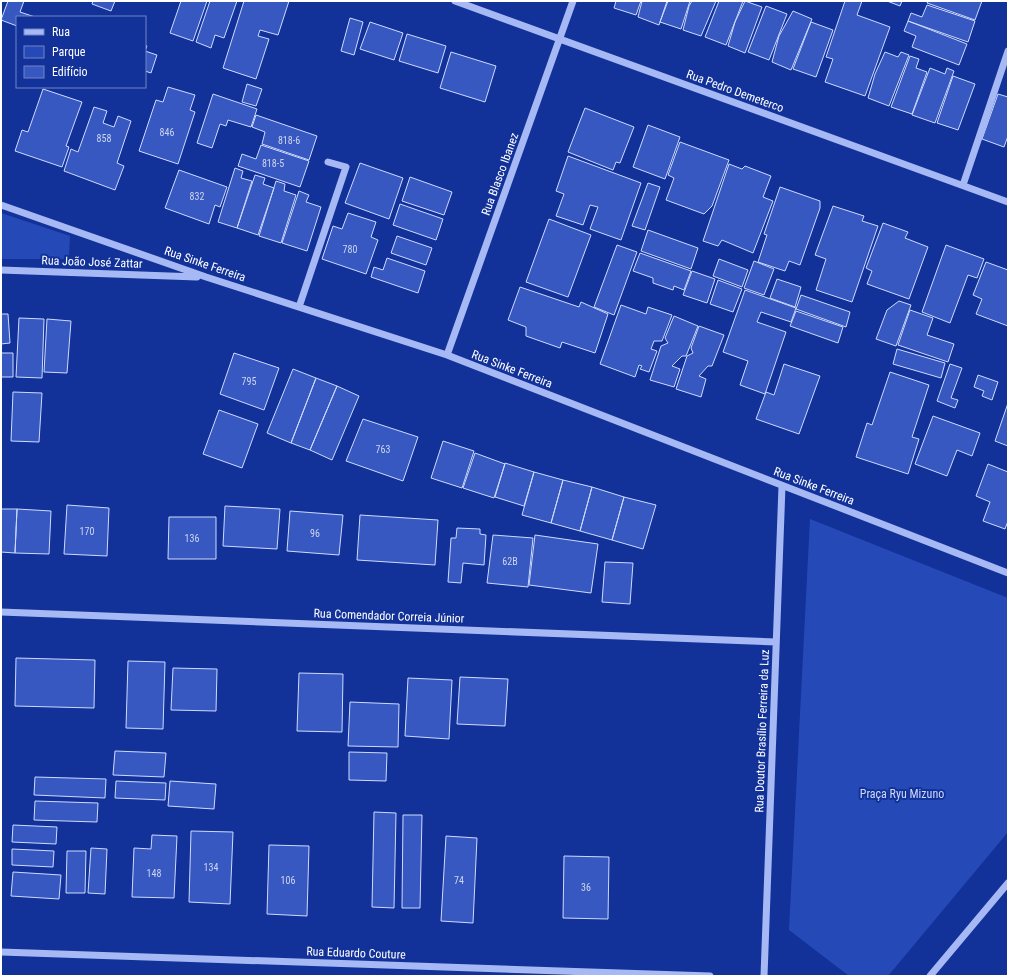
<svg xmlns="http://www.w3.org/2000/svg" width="1009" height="977" viewBox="0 0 1009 977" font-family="'Roboto Condensed',sans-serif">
<rect width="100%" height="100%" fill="#12329a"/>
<!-- green -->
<path fill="#254ab8" d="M1,213L70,236L69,255L64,259H1Z
M810,519L1008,598V832L888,976H849L789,930Z"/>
<!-- building -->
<path fill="#3658c0" stroke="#cedafd" d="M8,1H24L20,12L35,17H17V26L1,20Z
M93,1H115L111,11L92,4Z
M181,1H207L193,41L170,33Z
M210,1H237L224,38L215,35L211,48L196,42Z
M244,1H289L278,35L260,30L258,36L269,39L256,79L223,68Z
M616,1H641L636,15L614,8Z
M642,1H667L659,25L638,17Z
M668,1H690L681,29L660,22Z
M692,1H716L701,36L683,30L689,6Z
M719,1H743L726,45L705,37Z
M745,1L762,7L745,53L728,46L735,22Z
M845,1H862L857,15L890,27L865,96L825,82L833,59L826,57Z
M887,1H902L900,6Z
M928,1H982L975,20L927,3Z
M927,5L975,21L968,42L908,21L911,13L922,17Z
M766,6L787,14L769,60L748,52Z
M793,11L812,19L791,70L772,62L779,36Z
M350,18L363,22L354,55L341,51Z
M908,21L967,44L959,65L912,47L916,36L904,31Z
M370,22L403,33L394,60L360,49Z
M811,22L833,30L816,77L793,69Z
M407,34L446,46L438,73L399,61Z
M145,45L147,46L145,51L157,55L151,73L145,71Z
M451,52L496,66L485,102L440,88Z
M885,52L898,57L901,52L909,55L889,106L868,98L875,74Z
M910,56L919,59L916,68L927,72L912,114L891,107Z
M930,68L945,74L947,68L954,71L935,123L912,115Z
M953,76L975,84L958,130L937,123Z
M247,84L262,89L256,106L242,102Z
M168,87L195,95L190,110L195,112L178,164L139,151L156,100L163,102Z
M43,89L82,102L66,146L69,147L62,167L15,151L22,130L28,132Z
M213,94L257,109L251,127L228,120L226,126L220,124L212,148L197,143Z
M998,94L1008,97V136L1004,147L982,139Z
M94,107L107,111L103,123L114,127L118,116L131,121L117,163L124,166L115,190L64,171L71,149L78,152Z
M585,108L634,127L620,163L616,162L613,170L568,152Z
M256,115L317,136L309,160L262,144L265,132L252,127Z
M648,125L680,137L665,179L633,167Z
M680,142L729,160L712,206L704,214L666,200L674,178L668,175Z
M261,145L309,161L300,187L238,166L242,154L256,159Z
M568,156L641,183L621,240L590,229L598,207L590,205L583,225L556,216L564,194L556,191Z
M360,163L403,178L389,219L345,203Z
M729,164L742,169L745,166L771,176L763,197L773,201L753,253L722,240L718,246L703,241Z
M235,168L243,171L241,178L252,181L237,228L218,222Z
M179,170L227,187L220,207L215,205L209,224L165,208Z
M255,175L265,178L263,184L274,188L258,235L237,228Z
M410,177L452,192L444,215L402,201Z
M276,181L285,184L284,191L296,195L281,243L259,236Z
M648,183L660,187L645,230L632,226Z
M780,187L820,201V208L800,265L789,261L785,271L758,262L767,235L764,234Z
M299,191L309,195L306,202L321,207L307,251L282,243Z
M400,204L443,219L436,240L393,225Z
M833,206L864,216L862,221L878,226L852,302L816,290L826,259L815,255Z
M348,213L376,222L371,237L378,240L366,274L322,259L333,226L342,229Z
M549,219L591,235L568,297L526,282Z
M883,223L908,232L905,238L928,247L909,299L867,284L872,271L866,268Z
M648,230L698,248L691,269L641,251Z
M397,236L432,248L426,265L391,253Z
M617,245L637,252L614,315L594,307Z
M946,245L984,259L977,278L968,275L950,323L922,312Z
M640,253L691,271L684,290L674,286L673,290L653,283V278L633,271Z
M387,258L425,271L418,293L371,277L374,267L383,270Z
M719,259L748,270L742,287L713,276Z
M754,261L774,269L764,295L744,288Z
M986,262L1008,270V326L976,314L982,299L973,295Z
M692,271L715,279L707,303L683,295Z
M777,279L801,287L795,307L770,298Z
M718,280L742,289L733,312L710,304Z
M520,287L579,307L581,302L608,314L595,353L562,342L560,348L526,336V327L508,320Z
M745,290L796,308L791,322L761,312L757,322L786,332L765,394L740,385L748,361L723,352Z
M801,295L850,312L846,327L796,309Z
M899,301L911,305L896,346L876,339L887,310Z
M621,305L646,314L648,307L672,315L662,341H654L651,349L657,351L649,372L640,369L642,366L639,365L635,377L600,364Z
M910,310L933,318L927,335L954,344L948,362L898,345Z
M796,311L843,327L838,343L790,326Z
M1,314H8L10,343L1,344Z
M674,316L698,326L686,356H682L672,366L680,369L674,387L650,380L661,346L668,343L665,338Z
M19,318L44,319L42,378L16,377Z
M47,319L71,321L67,373L44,372Z
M699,326L724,335L712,366H708L699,376L706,379L701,397L676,389L687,356L693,353L691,348Z
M897,349L945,363L941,378L893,364Z
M1,353H13V377H1Z
M234,353L279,368L264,410L220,394Z
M784,364L820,376L799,434L756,419L766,392L774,395Z
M950,364L962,368L951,398L958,400L955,408L937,401Z
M293,369L316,378L291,443L267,433Z
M890,372L929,385L912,437L919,439L908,474L856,457L867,423L872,425Z
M978,375L998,382L992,400L982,396L984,391L974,387Z
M316,378L337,386L310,450L291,443Z
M337,386L359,396L332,460L310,450Z
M13,392L42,393L39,442L11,441Z
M1008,403V446L995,441Z
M219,410L258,424L242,468L203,454Z
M933,416L980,433L972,456L957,450L947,476L915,464Z
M363,419L418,437L403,481L346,461Z
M443,441L474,451L462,488L431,478Z
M475,453L505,464L494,498L463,488Z
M505,463L534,472L524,506L495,497Z
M988,464L1008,472V521L1005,529L983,521L990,502L976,496Z
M534,472L563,480L551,523L522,515Z
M563,480L592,487L580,531L551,523Z
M592,487L624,497L612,540L580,531Z
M624,497L656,505L643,549L612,540Z
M67,505L109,508L107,556L64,554Z
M225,506L280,509L277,549L223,546Z
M1,509H17L15,553L1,552Z
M17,509L51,511L49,554L15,553Z
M290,511L343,515L339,555L287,551Z
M360,515L438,520L435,565L357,560Z
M169,517H216V559H168Z
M457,528L480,529V534L486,535L484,565L463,563L461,583L448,582L451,538H456Z
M493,535L533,538L528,587L487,583Z
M535,535L598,544L591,593L529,585Z
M605,562L633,563L630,604L602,602Z
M16,658L95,660L94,708L15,706Z
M128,661L165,662L163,729L126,728Z
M173,668L217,669L216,711L171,710Z
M299,673L343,674L342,732L297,731Z
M460,677L508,679L505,726L457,724Z
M408,678L452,680L449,739L405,736Z
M350,702L399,704L398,747L348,746Z
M115,751L166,753L164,777L113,775Z
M349,752L387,753L386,781L349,780Z
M35,777L106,779L105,798L34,795Z
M116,781L166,783L165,800L115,798Z
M170,781L216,784L214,809L168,806Z
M35,801L98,803L97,822L34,820Z
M374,812L396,813L394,908L372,907Z
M403,815H422L420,908H402Z
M13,825L57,827L56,844L12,842Z
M191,831L233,832L230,904L189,902Z
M152,835L177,836L174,898L132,897L134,848L151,849Z
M446,836L477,838L473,923L441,921Z
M269,845L309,846L307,916L267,914Z
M91,848L107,849L105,894L88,893Z
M12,849L54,851L53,867L12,865Z
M67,851H86L85,893H66Z
M564,856L609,857L608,919L563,918Z
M13,872L61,875L59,899L11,896Z"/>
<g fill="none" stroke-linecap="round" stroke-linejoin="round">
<!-- minor -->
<path stroke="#a6b9f4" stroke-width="7" d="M455,1L1008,202
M963,185L1008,51
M1,205L206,277L447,355L1008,573
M1,270L197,277
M299,307L346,167L328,162
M447,355L573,1
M1,612L776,642
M1,952L710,976
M764,976L782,486
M930,976L1008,883"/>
</g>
<g text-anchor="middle" stroke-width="4" stroke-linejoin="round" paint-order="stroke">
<!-- number labels -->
<g font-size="10" fill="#cdd5ef">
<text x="167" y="136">846</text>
<text x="104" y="142">858</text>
<text x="289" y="144">818-6</text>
<text x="273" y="167">818-5</text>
<text x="197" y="200">832</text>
<text x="350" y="253">780</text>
<text x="249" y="385">795</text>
<text x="383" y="453">763</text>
<text x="87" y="535">170</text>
<text x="315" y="537">96</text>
<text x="192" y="542">136</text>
<text x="510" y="565">62B</text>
<text x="211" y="871">134</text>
<text x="154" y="877">148</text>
<text x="288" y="884">106</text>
<text x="459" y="884">74</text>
<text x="586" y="891">36</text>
</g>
<!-- street labels -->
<g font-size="12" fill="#fff" stroke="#12329a">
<text transform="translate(735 91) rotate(20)" y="4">Rua Pedro Demeterco</text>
<text transform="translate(500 174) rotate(-70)" y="4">Rua Blasco Ibanez</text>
<text transform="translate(92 262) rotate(2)" y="4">Rua João José Zattar</text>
<text transform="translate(205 264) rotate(19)" y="4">Rua Sinke Ferreira</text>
<text transform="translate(512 369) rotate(21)" y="4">Rua Sinke Ferreira</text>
<text transform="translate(814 486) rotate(21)" y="4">Rua Sinke Ferreira</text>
<text transform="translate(389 616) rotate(2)" y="4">Rua Comendador Correia Júnior</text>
<text transform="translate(762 731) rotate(-88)" y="4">Rua Doutor Brasílio Ferreira da Luz</text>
<text transform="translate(356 953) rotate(2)" y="4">Rua Eduardo Couture</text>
</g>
<!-- park labels -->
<g font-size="12" fill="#cedafd" stroke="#12329a">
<text x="902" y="798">Praça Ryu Mizuno</text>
</g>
</g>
<!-- border -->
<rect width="1009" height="977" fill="none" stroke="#ffffff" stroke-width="4"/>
<!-- legend -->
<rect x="16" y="16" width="130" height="72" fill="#12329a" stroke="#7184c2"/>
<rect x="24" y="29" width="20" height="6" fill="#a6b9f4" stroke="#7184c2"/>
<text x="52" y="36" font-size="12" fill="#ffffff">Rua</text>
<rect x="24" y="46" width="20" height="12" fill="#254ab8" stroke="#7184c2"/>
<text x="52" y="56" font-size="12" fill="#ffffff">Parque</text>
<rect x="24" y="66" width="20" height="12" fill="#3658c0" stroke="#7184c2"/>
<text x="52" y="76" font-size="12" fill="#ffffff">Edifício</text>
</svg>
